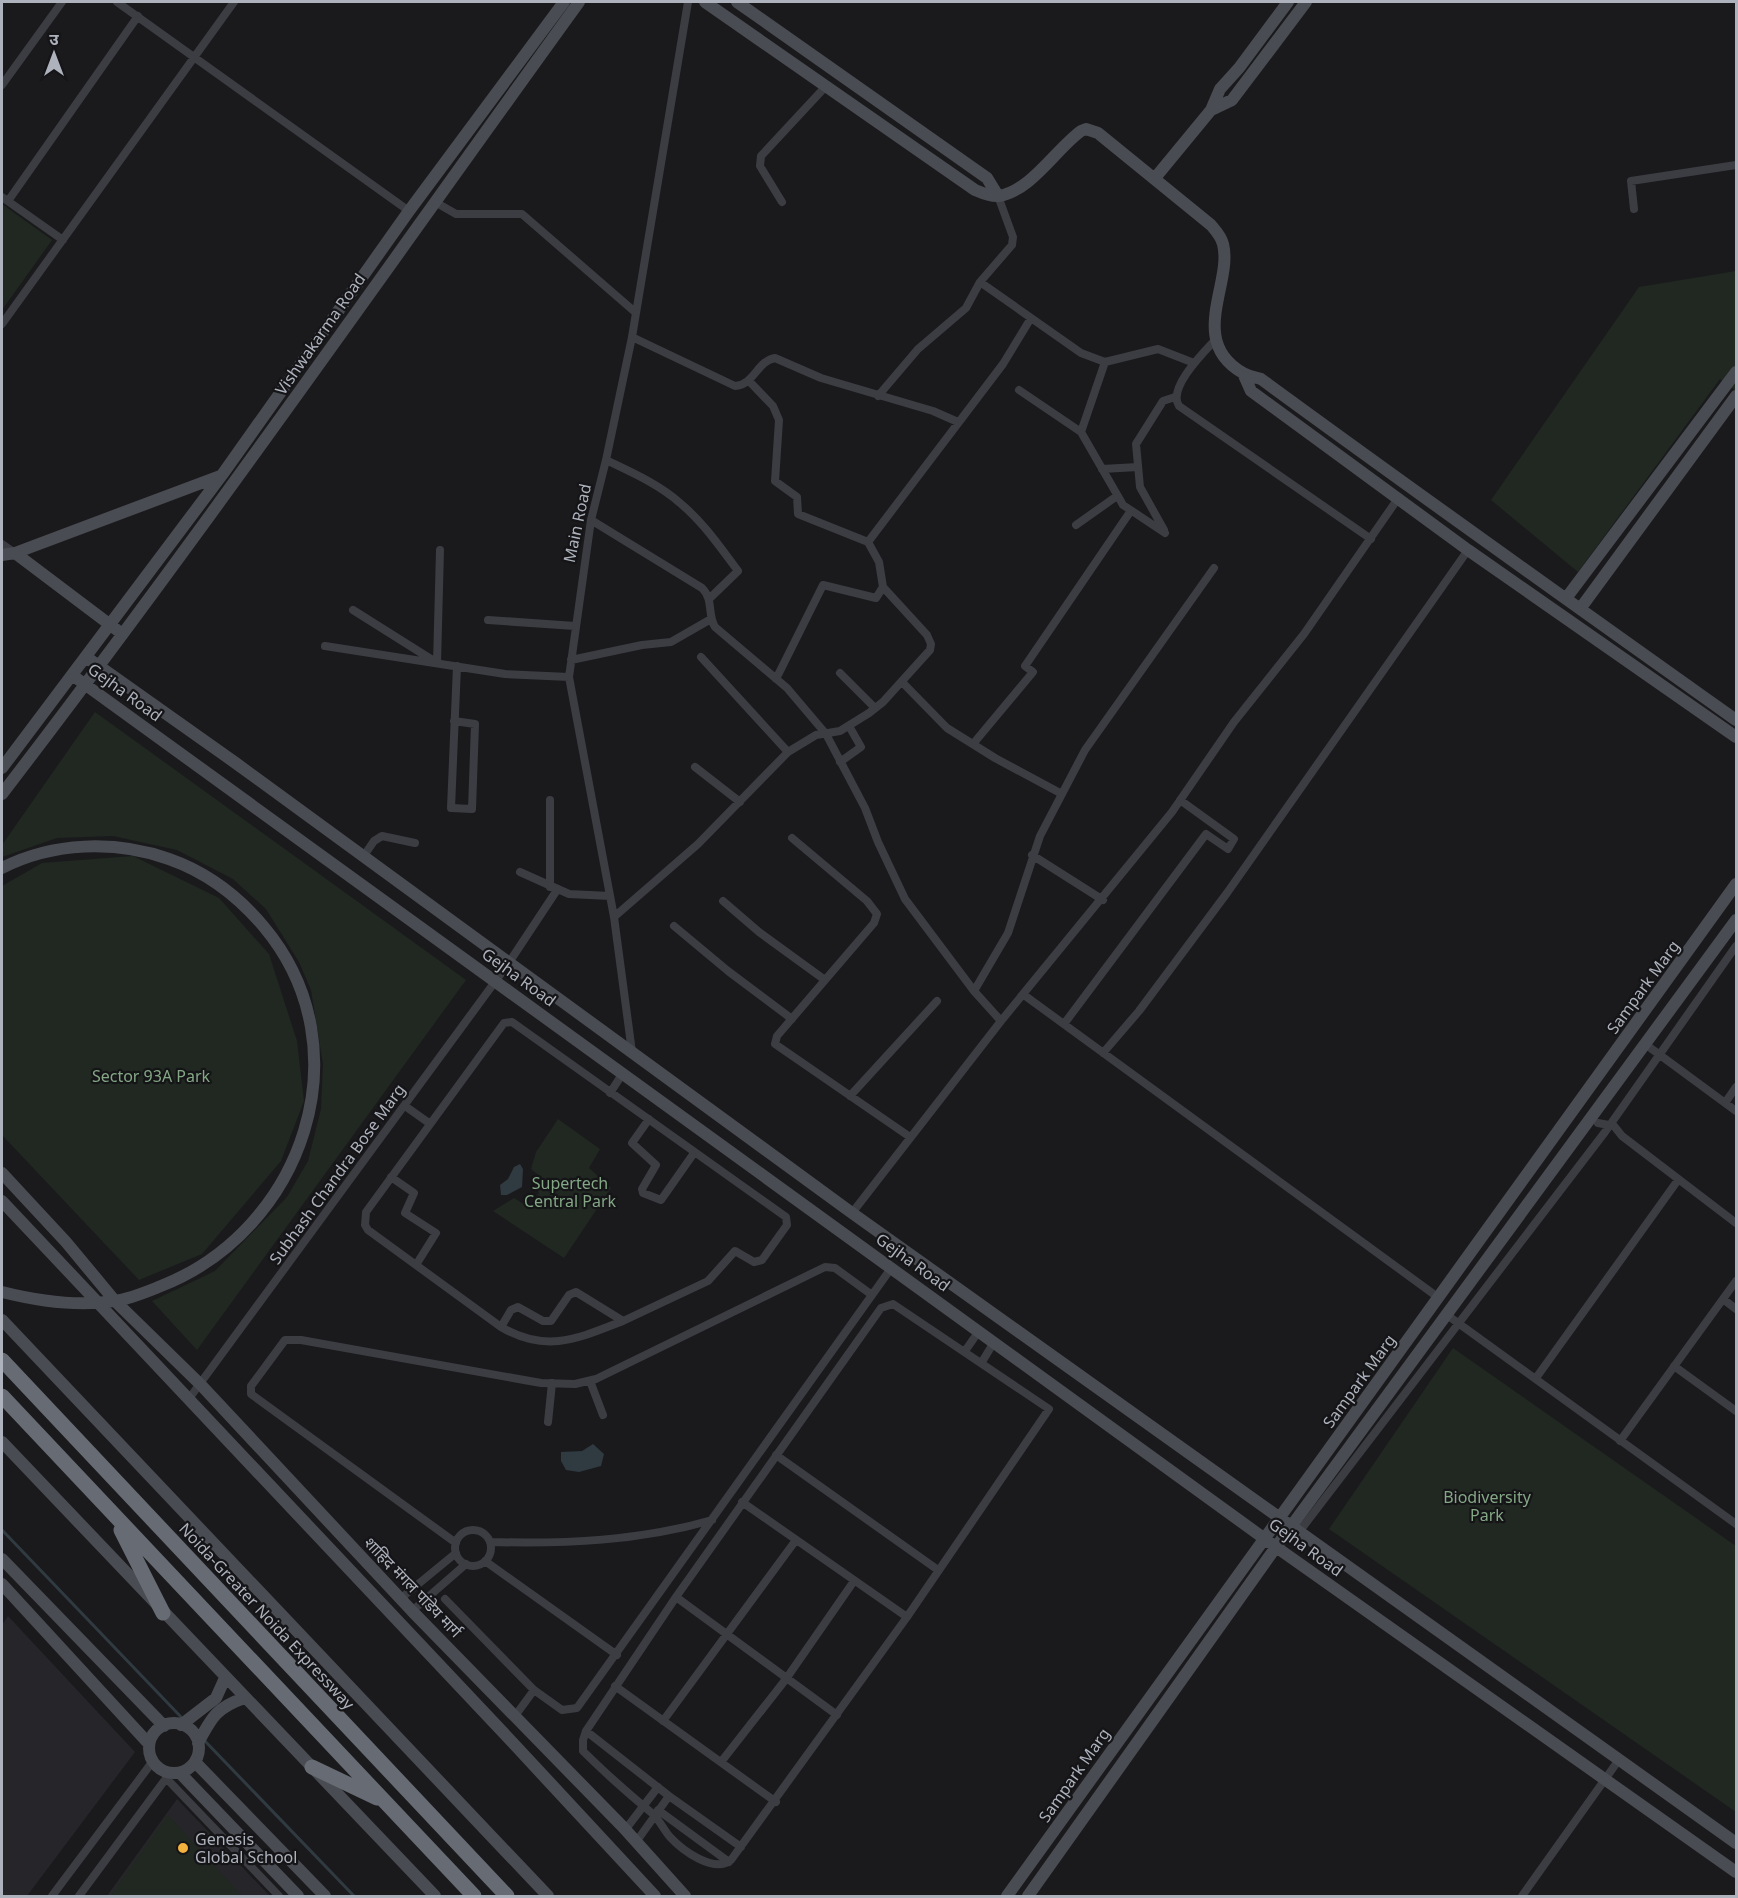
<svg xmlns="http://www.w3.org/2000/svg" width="1738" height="1898" viewBox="0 0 1738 1898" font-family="'Noto Sans','Noto Sans Devanagari',sans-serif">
<rect width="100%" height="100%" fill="#1a1a1d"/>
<!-- built -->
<path fill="#26262a" d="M8,1616L135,1752L27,1896H2V1625Z
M177,1799L270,1896H107Z"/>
<!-- green -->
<path fill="#202821" d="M2,204L52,240L2,310Z
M1736,271V391L1720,379L1578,572L1491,500L1639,287Z
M95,712L466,980L197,1350L152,1301L215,1271L287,1197L308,1161L321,1109L323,1064L311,990L299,962L266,909L233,879L177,850L113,836L57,838L2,857V845Z
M133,856L219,898L269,954L297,1041L304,1101L281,1161L202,1254L139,1280L2,1135V886L42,863Z
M558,1119L600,1149L589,1168L611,1188L564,1258L493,1211L514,1198L530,1208L539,1193L536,1186L541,1177L531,1169L536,1152Z
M1453,1348L1736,1546V1812L1329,1529Z
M168,1815L242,1896H110Z"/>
<!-- water -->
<path fill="#303a41" d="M520,1164L523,1169L522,1187L507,1195H501L500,1185L508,1179L514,1167Z
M593,1444L604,1454L601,1466L579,1472L566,1470L561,1461V1452L582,1451Z"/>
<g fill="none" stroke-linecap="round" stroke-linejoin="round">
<!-- stream -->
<path stroke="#303a41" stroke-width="3" d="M2,1530L183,1719
M188,1724L198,1734
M203,1739L354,1896"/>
<!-- street -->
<path stroke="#3b3d42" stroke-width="8" d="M117,2L409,211
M2,85L62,2
M2,197L63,240
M8,201L138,16
M435,202L456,214H522L635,312
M782,202L760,166L761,156L827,85
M1634,209L1631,181L1736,165
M980,282L1081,353L1105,362L1158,349L1194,363
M2,324L234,2
M632,337L735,386C754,385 757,361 775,358L821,378L933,411L958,422
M1217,338C1204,352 1167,388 1179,406L1371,539
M1019,390L1081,432L1123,505L1165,533
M878,396L918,349L966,308L980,282L1012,245L1013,237L998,196
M1081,432L1105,362
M606,460C631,472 659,484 680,503C703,522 720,547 738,571L710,598
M1102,469L1138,467
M591,520L702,588C714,600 707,614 715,627L787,688L826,734L865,808L878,842L905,899L974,991L1001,1021
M1076,525L1117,496
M1164,530L1140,487L1136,444L1163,401L1175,397
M868,542L1003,364L1031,318
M2,544L15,553
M353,610L434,661
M488,620L575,626
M325,646L505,674L569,677
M701,657L788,752
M571,660L642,645L671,642L711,619
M437,663L440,550
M840,673L875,708
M776,679L823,585L876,598L883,587
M902,682L947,728L995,758L1062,794
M454,721L475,724L472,809L451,808L457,666
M973,744L1033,672L1025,666L1130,512
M840,762L861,747L849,726
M695,767L740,802
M792,838L867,901L877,914L874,923L777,1036L775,1044L910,1137
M1032,855L1103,900
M363,857L374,841L382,836L415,843
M520,872L569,894L610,896
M550,887V800
M723,901L759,932L825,980
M614,917L698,844L788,752L816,735L840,731L869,713L883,702L930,650L931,644L927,635L883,587L879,562L868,542L798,514L797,497L775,481L779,420L773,406L749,381
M674,926L728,971L792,1019
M974,991L1008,933L1040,836L1085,750L1214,568
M1024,995L1439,1298
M512,1022L786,1217L787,1225L762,1260L754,1262L735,1251L708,1281L623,1321L576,1292L569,1295L551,1321H543L518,1307L511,1310L501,1327L368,1230L365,1225L366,1212L504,1023Z
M1064,1024L1206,834L1228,849L1234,839L1180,800
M1645,1044L1736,1111
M632,1052L614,917L569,677L591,520L606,460L632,337L688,2
M1103,1053L1139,1011L1227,893L1468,550
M610,1093L623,1073
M850,1096L937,1001
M1725,1103L1736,1087
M405,1106L429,1123
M649,1119L632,1143L656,1165L642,1189L643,1193L661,1200L694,1153
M1598,1123L1614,1126L1622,1136L1736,1223
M391,1177L414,1193L405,1213L436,1233L416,1265
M852,1213L1001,1021L1172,812L1234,722L1304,634L1399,497
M1723,1299L1736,1309
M893,1304L1049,1409L907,1617L731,1860C714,1874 682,1850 670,1837C664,1830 660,1821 653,1814C629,1794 605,1773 583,1751V1740L586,1731L676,1597L881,1308Z
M1447,1315L1736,1524
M501,1327C547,1354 579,1338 623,1321
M965,1351L979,1331
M982,1362L994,1342
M1674,1366L1736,1411
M1536,1378L1678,1180
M590,1381L603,1415
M188,1400L508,964L557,890
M548,1422L552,1383
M1620,1441L1736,1281
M776,1455L938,1570
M742,1502L907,1617
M455 1548a18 18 0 1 1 36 0a18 18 0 1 1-36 0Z
M1299,1532L1605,1132L1736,946
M490,1542C566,1544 639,1541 712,1520
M456,1543L251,1394V1386L285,1340H301L541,1383L575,1384L596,1379L825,1267L835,1268L872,1295
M485,1561L617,1655
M676,1597L837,1715
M400,1599L456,1553
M445,1599L534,1690L562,1710L577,1708L892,1267
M412,1611L466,1564
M615,1686L776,1802
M515,1716L534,1690
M663,1721L796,1540
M586,1731L669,1796L741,1847
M721,1762L786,1679L854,1581
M166,1778L279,1896
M658,1810L729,1862
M625,1830L658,1787
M636,1842L669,1796
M52,1896L153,1761
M79,1896L170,1773
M1522,1896L1618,1761"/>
<!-- secondary -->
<path stroke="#494c52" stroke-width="12" d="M705,2L975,190C982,193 991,197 999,196C1031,191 1056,149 1081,131L1086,129L1098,133L1211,225C1216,231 1221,236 1223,244C1233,283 1187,341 1243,373C1248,376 1255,377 1261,379C1418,494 1577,607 1736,720
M737,2L987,178L998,196
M1211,110L1232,100L1306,2
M1155,178L1211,110L1220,89L1239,68L1288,2
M1243,373L1251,391L1468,550L1736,737
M15,553L117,630
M2,555L15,553L220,476
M1567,597L1736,372
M1580,609L1736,396
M86,657L237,764L852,1213L1736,1843
M72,675L1276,1547L1736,1872
M2,768L222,475L409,211L564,2
M2,794C201,535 388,266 579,2
M2,868C53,842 115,840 169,859C206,872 239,897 264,927C366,1049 303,1230 161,1286C146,1292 130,1299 114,1301C77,1307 38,1301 2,1292
M2,1173L66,1242L115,1301L201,1385L412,1611L623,1827L685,1896
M2,1201L513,1743L655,1896
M2,1320L548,1896
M2,1442L435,1896
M2,1559L164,1726
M2,1584L149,1744
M149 1748a25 25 0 1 1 50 0a25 25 0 1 1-50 0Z
M181,1725L216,1698L225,1678
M198,1743C212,1717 216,1708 244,1698
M195,1762L325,1896
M180,1773L298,1896
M1007,1896L1736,884
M1028,1896L1276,1547L1736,920"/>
<!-- highway -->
<path stroke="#676b73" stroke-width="15" d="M2,1360L507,1896
M2,1396L474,1896
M121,1530L163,1613
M312,1767L377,1798"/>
</g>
<!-- markers -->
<circle fill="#f3b13d" stroke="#151518" stroke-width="2" cx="183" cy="1848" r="6"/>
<g text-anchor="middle" stroke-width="4.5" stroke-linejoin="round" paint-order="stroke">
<!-- street labels -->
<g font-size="16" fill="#adb2bc" stroke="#151518">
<text transform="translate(320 334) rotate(-55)" y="6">Vishwakarma Road</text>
<text transform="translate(577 523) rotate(-78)" y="6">Main Road</text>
<text transform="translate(125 692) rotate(36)" y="6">Gejha Road</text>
<text transform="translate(519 977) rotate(36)" y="6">Gejha Road</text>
<text transform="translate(1643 987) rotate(-54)" y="6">Sampark Marg</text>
<text transform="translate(337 1174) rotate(-54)" y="6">Subhash Chandra Bose Marg</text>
<text transform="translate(913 1262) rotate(36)" y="6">Gejha Road</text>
<text transform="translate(1359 1381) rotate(-54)" y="6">Sampark Marg</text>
<text transform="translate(1306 1547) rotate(36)" y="6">Gejha Road</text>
<text transform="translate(413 1587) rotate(46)" y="6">शाहिद मंगल पांडेय मार्ग</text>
<text transform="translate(267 1616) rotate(47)" y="6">Noida-Greater Noida Expressway</text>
<text transform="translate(1074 1775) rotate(-55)" y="6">Sampark Marg</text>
</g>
<!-- park labels -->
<g font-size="16" fill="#84a786" stroke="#151518">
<text x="151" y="1082">Sector 93A Park</text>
<text x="570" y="1189">Supertech<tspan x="570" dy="18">Central Park</tspan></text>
<text x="1487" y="1503">Biodiversity<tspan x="1487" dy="18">Park</tspan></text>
</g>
<!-- poi labels -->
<g font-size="16" fill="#adb2bc" stroke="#151518" text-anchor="start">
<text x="195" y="1845">Genesis<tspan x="195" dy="18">Global School</tspan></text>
</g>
</g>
<!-- border -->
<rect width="1738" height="1898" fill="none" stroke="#adb2bc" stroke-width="6"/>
<!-- north arrow -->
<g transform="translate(54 54)" stroke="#151518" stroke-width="4.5" paint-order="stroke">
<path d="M0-4.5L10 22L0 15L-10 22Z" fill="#adb2bc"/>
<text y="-9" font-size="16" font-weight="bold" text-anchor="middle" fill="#adb2bc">उ</text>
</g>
</svg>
